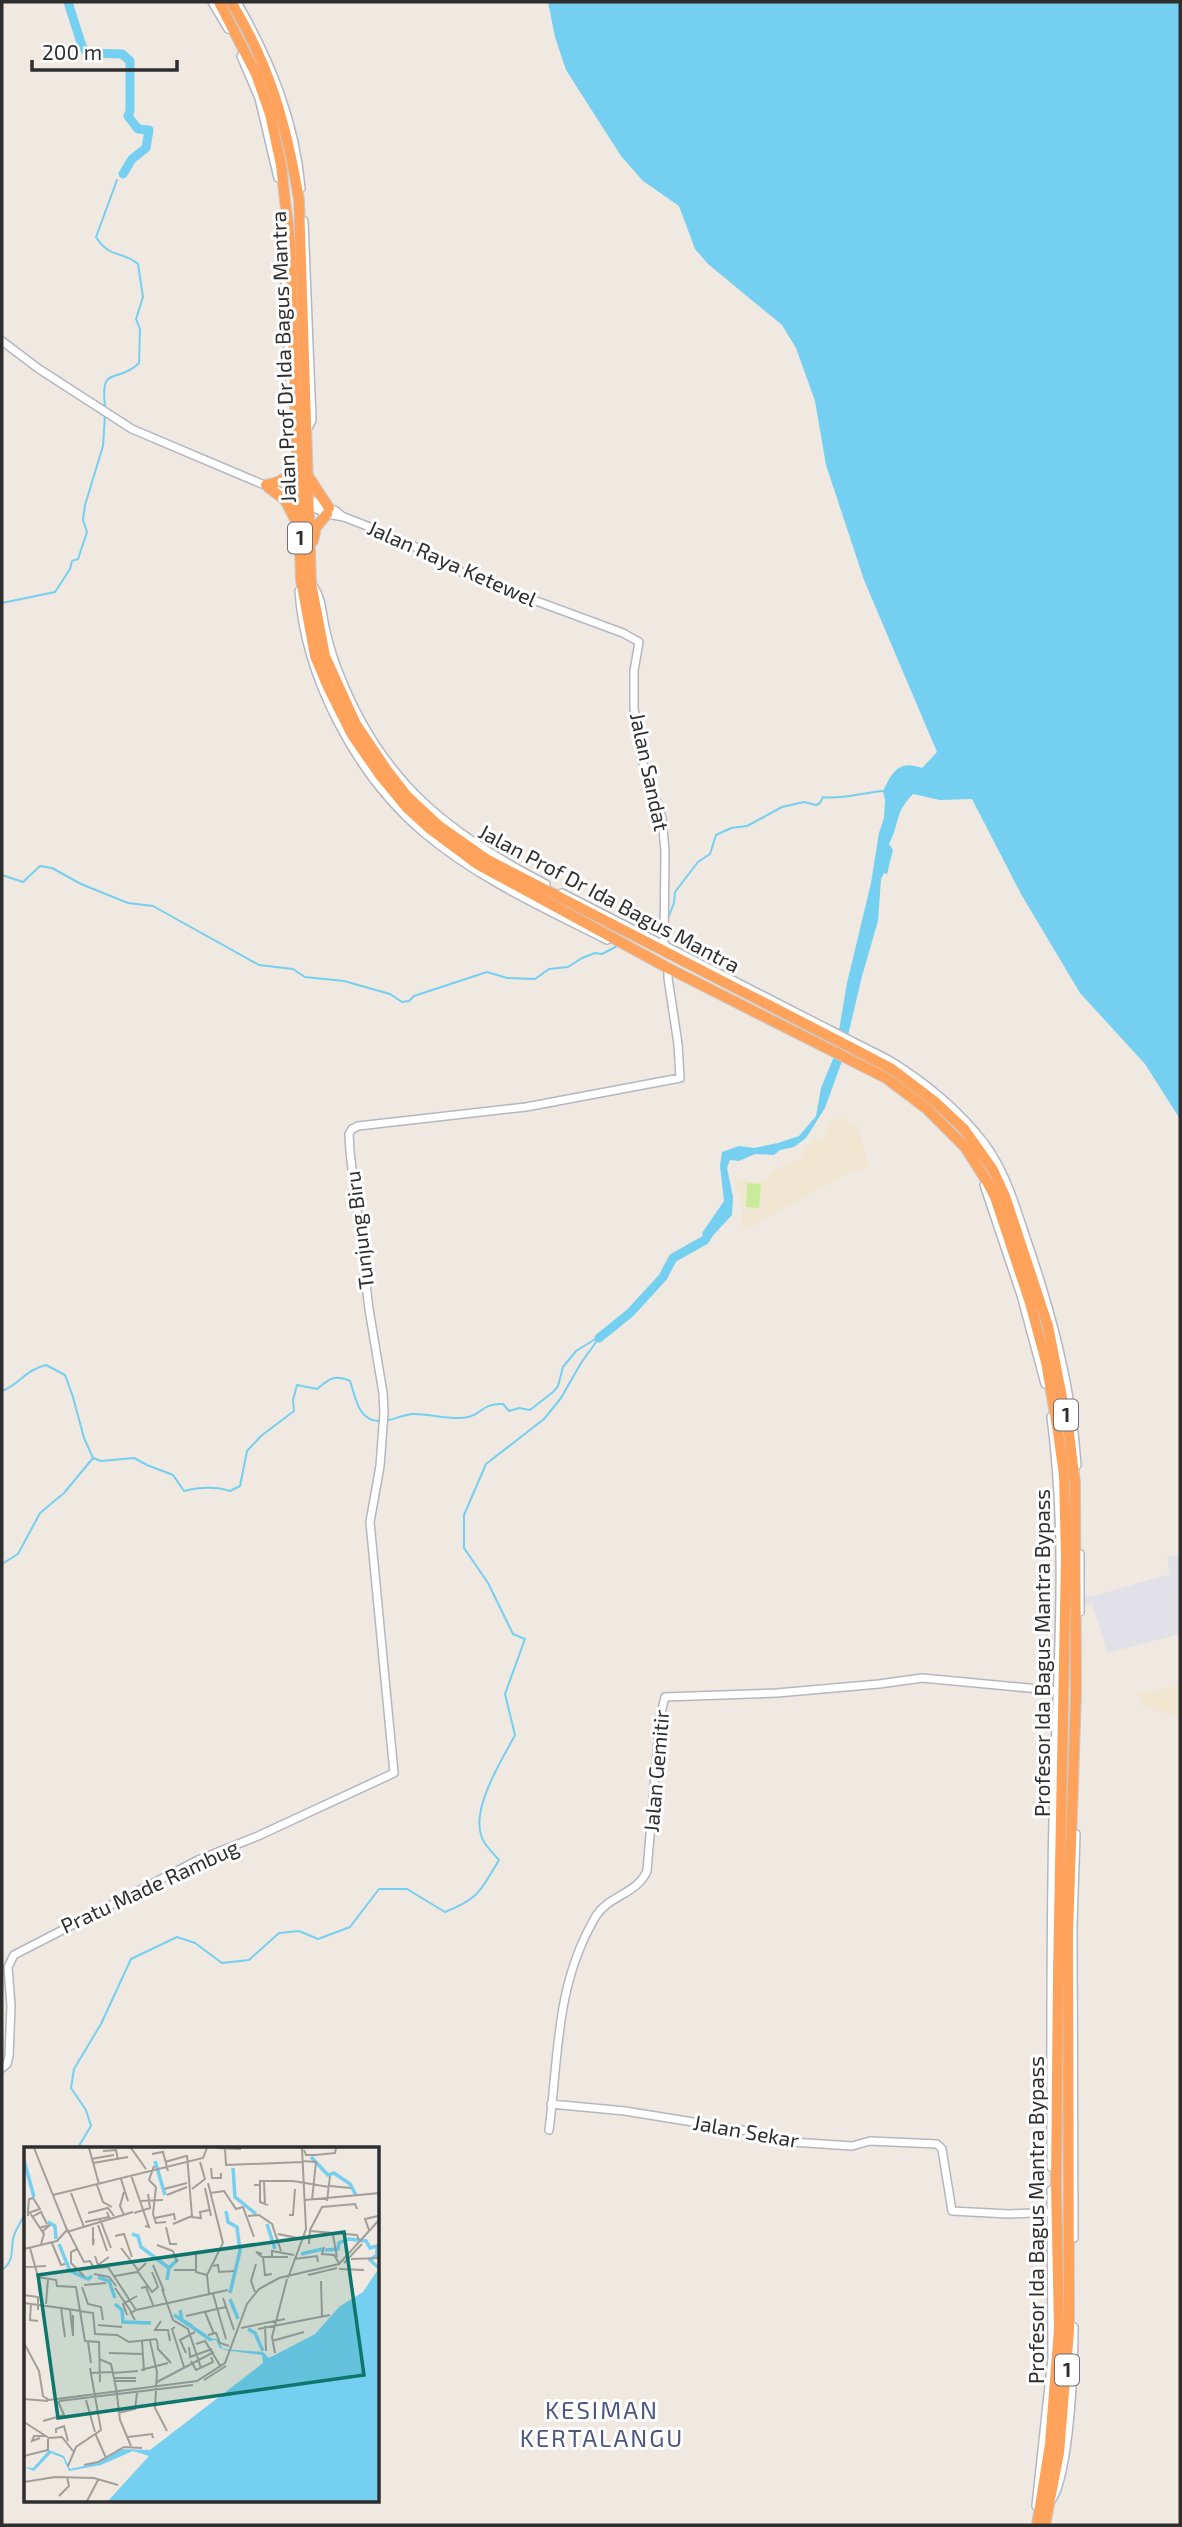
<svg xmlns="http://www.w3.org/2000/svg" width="1182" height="2527" viewBox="0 0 1182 2527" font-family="'Exo 2',sans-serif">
<rect width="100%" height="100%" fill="#efe9e1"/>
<!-- industrial -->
<path fill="#e3e1e8" d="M1180,1554V1634L1108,1653L1092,1604L1083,1607V1593L1089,1597L1170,1574L1167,1557Z"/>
<!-- education -->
<path fill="#f0e6d1" d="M842,1118L859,1127L869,1167L848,1173L745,1230L741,1223L743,1210L734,1178L757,1182L767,1178L772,1170L799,1160L808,1146L816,1139L819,1142L824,1137L830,1122L836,1119Z
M1180,1685V1717L1144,1707L1137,1694Z"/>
<!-- pitch -->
<path fill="#c9ec9a" d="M747,1183L761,1184L759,1208L746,1207Z"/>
<!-- water -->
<path fill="#75cff0" d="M548,2H1180V1119L1145,1064L1080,993L1021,894L972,799L940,800L913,794C893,815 901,821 889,844L893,850L887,874L884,873L881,879L878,921L862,976L842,1061L825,1108L806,1138L794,1147L780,1150L774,1155L755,1154L739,1161L730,1160L727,1168L733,1197L732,1215L707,1242L702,1233L724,1201L720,1166L722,1152L739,1146L754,1148L778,1143L799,1136L816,1116L821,1088L835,1054L847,983L871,883L879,833L884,818L885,800L883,791C892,773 898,759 922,768L937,752L864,580L826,465L815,401L796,348L782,325L708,264L695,249L679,206L643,181L621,156L566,70L555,37Z"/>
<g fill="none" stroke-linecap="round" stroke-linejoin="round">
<!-- stream -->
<path stroke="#75cff0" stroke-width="2" d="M105,406C100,363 117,385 139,363L140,329L136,319L143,297L138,264C121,250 110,259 96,237L117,180
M2,603L55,592L70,569L72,561L78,559L87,532L83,520L85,505L103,446L105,415
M2,875L23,882L40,866L52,868L81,884L128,903L153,906L259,965L293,969L305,977L344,981L390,994L402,1002L409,1001L414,996L487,972L507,978L535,979L549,969L568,967L582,958L595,953L602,954L619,945
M668,918L674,903L675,892L698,862L710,854L716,835L731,828L747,826L782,807L804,802L816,805L820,803L823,797C840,800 865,792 884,791
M641,930L661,924
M2,1391C20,1384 25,1370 46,1365L65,1375L73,1397L84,1438L93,1458L101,1461L134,1458L147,1465L173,1475L184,1491C200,1487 215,1486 230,1491L240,1486L247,1451L261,1436L294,1411L293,1400L297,1385L317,1389C329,1379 334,1374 350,1381C356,1398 358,1421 380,1421
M385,1421C395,1419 403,1415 412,1414C426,1413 455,1421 468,1417C483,1413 483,1403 503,1404L509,1411L519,1408L530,1410L553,1392L558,1386L563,1367L576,1351L597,1338
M2,1564L18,1554L40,1513L64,1493L93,1458
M77,2149L91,2126L86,2110L71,2088L74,2069L101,2024L131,1959L177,1937L195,1943L222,1963L249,1960L279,1933L299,1931L318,1939L350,1927L379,1889H407L445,1912C480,1898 480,1891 499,1860C494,1854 485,1846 482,1838C470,1809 502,1760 515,1735L505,1694L525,1639L513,1634L488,1583L464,1548V1515L486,1464L544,1419L561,1398L581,1363L599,1338
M2,2270C14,2261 11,2252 13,2239C15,2230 22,2220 26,2212"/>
<!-- river -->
<path stroke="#75cff0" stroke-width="9" d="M68,2L82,46L87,53L122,54L130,61V111L128,116L138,129L149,130L146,148L132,159L123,174
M599,1338L630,1313L663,1277L673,1258L705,1240L711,1230"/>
<defs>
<path id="secondary" d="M212,2L228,29
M237,2C270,60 295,120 301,188
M241,56L259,98L278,178
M282,214L290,384
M304,221L312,420L308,428
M2,341L39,369L132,429L288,495L327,514L344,517L385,533L440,558L446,565L474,578L623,633L639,642L634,671V708L641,757L662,818L665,851L664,944
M304,497L336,511L343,517
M314,587C322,599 322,614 325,627C329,645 334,662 341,678C383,783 449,834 546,884
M299,591C305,678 356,775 423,832C477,878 544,908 607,940
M562,893L889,1060C925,1082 959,1110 985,1144C1004,1170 1014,1201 1024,1232C1050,1307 1072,1385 1077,1465
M984,1185L1021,1295L1045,1384
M1051,1417C1067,1537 1058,1660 1054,1781C1050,1910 1051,2039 1051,2167
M1080,1554V1612
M2,2068L7,2064L9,2056L11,2006L8,1967L14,1955L198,1860L258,1836L394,1773L370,1522L380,1466L384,1413L383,1393L369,1309L350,1152L349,1134L352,1129L358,1126L526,1107L680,1078L678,1044L668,978V968
M551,2104L625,2111L754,2132L792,2142L852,2146L870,2141L937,2144L942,2149L952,2211L1009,2214L1056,2212
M549,2130C559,2054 555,1985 596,1916C608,1896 637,1894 647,1871L660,1717L665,1697L777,1693L879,1684L922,1678L1060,1691
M1074,2238L1073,1925L1076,1834
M1051,2501C1070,2476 1074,2362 1074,2327
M1036,2506L1052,2358L1051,2190"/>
<path id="highway" d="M219,2L256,74L270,114L281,165L290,244L301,580L315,656L328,687L352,735L379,774L407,808L430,829L477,864L668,968L886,1078L927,1109L965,1147L986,1180L995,1197L1030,1303L1046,1362L1058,1432L1064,1475L1066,1557L1058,1973L1056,2185L1059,2329L1050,2444L1037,2525
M231,2C270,65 287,127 299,200L311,583L325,656L356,724L387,770L407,796L438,825L488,860L854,1049L892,1069L934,1101L964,1129L993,1170L1005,1196L1048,1326L1069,1433L1075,1483L1076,1693L1068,1933L1069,2331L1059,2453L1045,2525
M308,476L329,508
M266,485C281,483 290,477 294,461
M268,487L285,500L296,521
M313,541L316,527L327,514"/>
</defs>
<!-- secondary casing -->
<use href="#secondary" stroke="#b4b7c1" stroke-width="10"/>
<!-- highway casing -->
<use href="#highway" stroke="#c9c9c9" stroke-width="12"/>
<!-- secondary -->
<use href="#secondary" stroke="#fff" stroke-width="7"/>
<!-- highway -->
<use href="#highway" stroke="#ffa35c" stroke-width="10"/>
</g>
<g text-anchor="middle" stroke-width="6" stroke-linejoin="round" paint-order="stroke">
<!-- shield labels -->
<g fill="#fff" stroke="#6d6d6d" stroke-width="2">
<rect x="288" y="522.5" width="24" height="31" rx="5"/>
<rect x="1054" y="1399.5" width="24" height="31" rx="5"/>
<rect x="1055" y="2354.5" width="24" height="31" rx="5"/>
</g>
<g font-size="19" font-weight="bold" fill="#2e2e2e">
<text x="300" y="545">1</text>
<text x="1066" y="1422">1</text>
<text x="1067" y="2377">1</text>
</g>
<!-- street labels -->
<g font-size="21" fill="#2e2e2e" stroke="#fff">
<text transform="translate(284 357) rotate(-92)" y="7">Jalan Prof Dr Ida Bagus Mantra</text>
<text transform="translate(452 564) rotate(24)" y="7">Jalan Raya Ketewel</text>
<text transform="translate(649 772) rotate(78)" y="7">Jalan Sandat</text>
<text transform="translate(609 899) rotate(28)" y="7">Jalan Prof Dr Ida Bagus Mantra</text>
<text transform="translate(360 1230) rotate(-97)" y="7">Tunjung Biru</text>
<text transform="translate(1043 1653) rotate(-90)" y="7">Profesor Ida Bagus Mantra Bypass</text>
<text transform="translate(657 1771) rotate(-85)" y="7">Jalan Gemitir</text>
<text transform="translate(150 1887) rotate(-25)" y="7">Pratu Made Rambug</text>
<text transform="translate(746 2132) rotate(10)" y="7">Jalan Sekar</text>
<text transform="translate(1037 2220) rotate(-90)" y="7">Profesor Ida Bagus Mantra Bypass</text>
</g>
<!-- quarter labels -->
<g font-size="24" letter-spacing="2" fill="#4d5680" stroke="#fff">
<text x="602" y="2419">KESIMAN<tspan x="602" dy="28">KERTALANGU</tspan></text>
</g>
</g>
<!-- overview -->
<g transform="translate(24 2147)">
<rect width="355" height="355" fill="#efe9e1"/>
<path d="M355,121V354H84L125,309L109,304L77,318L45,324L39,311L27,306L10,324L0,320L9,321L25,303L40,309L46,322L73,316L97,302L126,303L239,216L238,208L200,203L195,200L192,193L185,194L182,191L193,192L199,202L239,205L245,211L291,187L316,159L339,145Z" fill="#75cff0"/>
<path fill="none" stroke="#75cff0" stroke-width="3.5" d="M287,10L304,28L310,26L326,37L332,48M0,13L10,50M131,14L141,48M209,21L211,50L232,67M202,64L204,75L213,80L216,104L206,146M24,75L31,79L32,92M243,77L251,102M108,87L114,89L117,100L145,121M35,97L46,124L64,132L68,129M301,103L314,102L315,96L325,92L342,94L346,101L353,99V108L346,113L355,121M277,107L299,102M74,130L85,134L91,151M143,133L145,121L154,112M206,152L214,172M91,157L98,163L99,175L127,176M156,163L158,173L168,179M150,168L168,180M168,180L187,193M224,182L231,186L239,204"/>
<path fill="none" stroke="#a29e99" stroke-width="2" d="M65,1L75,37M107,1L122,22M193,1L217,2M201,1L202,18L278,15M280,3L282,8H291L311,6L312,1M79,4L92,3L94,13M128,7L139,5L144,24M67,12L90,8M279,14L292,15L288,53M141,15L162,9M69,16L104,10M130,19L125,33L132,40L129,67L132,76L142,75M187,21L188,31H197V26M107,28L125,80L121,79M97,32L104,54M240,35L241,58M184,36L199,96L183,128L185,147M73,38L79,55L88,60M230,38H236V55L244,58M236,38V34H269L305,40M306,39L327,41M181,41L187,69M140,42L163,36M168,42L181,32L176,15M47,46L60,80M186,46L200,44L212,62L219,60L230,90M29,48L179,11L183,1M143,48L163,40M281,53L356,46M116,54L139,53M303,54L306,29M4,66L16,62L9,51L5,52L4,63V69M6,66L20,87L17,97M64,66L84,61L90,69M110,66L126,61L124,47M100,68L96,59L100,45M265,68H269L271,42M224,69L235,68L248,77L257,104M8,70L17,65L23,77M167,70L177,71L176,65L185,63M131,71L150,67L151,73M76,72L87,101M61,75L85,70L83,65M149,77L168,69L163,8M74,78L83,104M69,80V98L70,92M142,80L146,97H153M15,81L26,78L18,85M43,82L60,115L66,114L70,121L84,120L112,163M345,83L341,72L354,69M286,84L333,88L335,93M43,85L109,65M254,87L278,92M309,88L313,110M91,89L100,87L108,110M28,96L37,118L41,117M285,97L286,83L298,60L331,57L333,62M133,98L149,104L153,115M300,100L298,107L310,108L315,116M6,101L14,130L32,133L33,139L52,140L56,164L69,166L71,187L93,188L105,195L133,192M97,101L114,123M0,102L33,94L43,83L10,1M53,102L47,105V116L60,129M172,107V125L183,128M238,107L232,105L238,110H264M71,109L74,118L85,110M239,110L241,128L248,127M248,110V104L270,108M270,112L293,109L294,115M327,112L356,111M320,116L338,97M129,118L140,144M189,119L194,118L195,125L210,124M0,120L22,119M315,122L340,123M150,123H172M114,125L128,145L134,140L128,125M70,127L85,130L92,139M284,128L313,121M91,129L113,125L122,116M264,131L282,82L278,1M297,134L298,170M60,138L82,136M58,140L64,157L77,160L79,173M91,141L108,166M117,141L122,140L129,158M138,142L149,173L164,182L177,221M231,145L227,134L232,117M189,147L202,192M0,148L14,150V163M199,151L210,183M0,156L37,161M7,156L6,173L14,174M22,157L24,132M46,163L49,189V168M181,165L190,187M103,168L99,157L113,149M162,169L202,160M111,173L107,166L112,163L204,143M137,174L131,183H144L146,194M74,178L98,180M241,179L242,204M151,180L148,182L160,220M217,181L261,172M234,182L306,168M184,188L192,186L196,196L205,199M41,190L37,161L56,164L61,194L75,195M133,193L134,202L147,216M75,194L76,235M118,194L120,224M126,194L133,225L131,261L143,284M248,194L280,185M64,195L67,216M0,196L15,224L19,249L25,253L173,234L201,216L223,157L235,142L255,131L315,117L356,72M172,197L181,194L197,220M165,200L166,210L188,202M85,206L119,207M162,206L156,193L171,185M251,206L248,190L263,132M75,212L87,217L93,246M167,214L172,223L189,215L187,210M117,223L144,216M67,226L89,225M89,226L114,224M90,231H112M180,233L202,219M90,234H112M133,235L190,205M93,248L96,273L107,299M0,252L24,254M62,253L71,285M35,254L169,238M94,266L111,262L113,246M19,274L40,268L34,254M0,275L25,291L38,290L49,304M32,286V282L40,279L44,294M71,286L82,311M104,290L128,287L129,291M16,291L8,294L10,289H21M0,309L24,303V292M60,318L74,315L100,300L118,301M44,319L52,300L77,283L66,221M0,335L31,330L70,331L94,338M35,349L45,339L43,330M63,354L74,333"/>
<path fill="#0f766e" fill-opacity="0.15" stroke="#0f766e" stroke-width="3.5" d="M320,85L340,228L34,271L14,128Z"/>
<rect width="355" height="355" fill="none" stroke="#2e2e2e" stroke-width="3.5"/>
</g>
<!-- border -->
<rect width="1182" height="2527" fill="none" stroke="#2e2e2e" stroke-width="7"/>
<!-- scale -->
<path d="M32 60v10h145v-10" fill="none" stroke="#2e2e2e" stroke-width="3.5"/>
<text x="42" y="60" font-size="21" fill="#2e2e2e" stroke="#ffffff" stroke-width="5" paint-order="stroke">200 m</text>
</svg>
